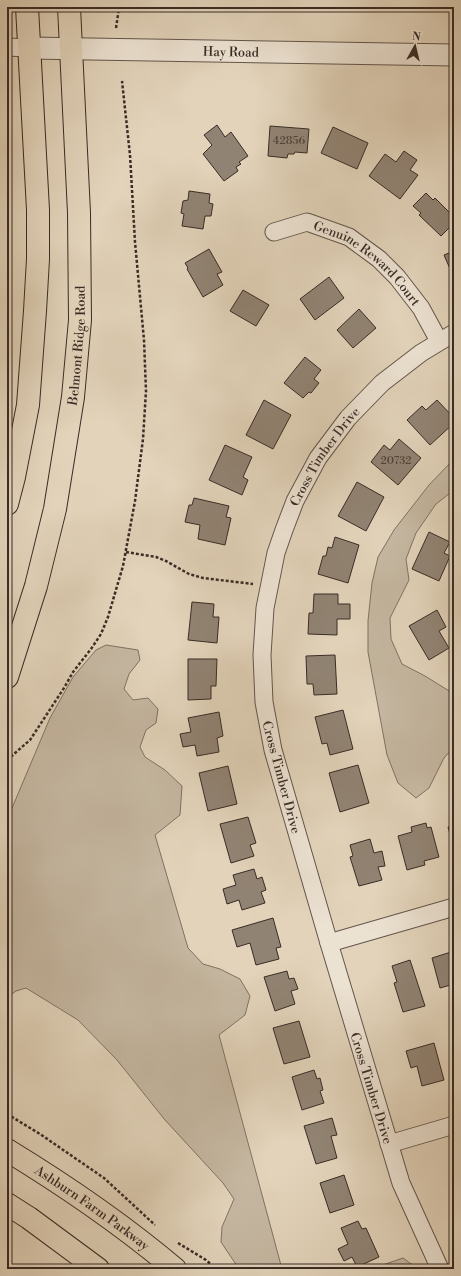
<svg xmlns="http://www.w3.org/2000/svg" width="461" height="1276" viewBox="0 0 461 1276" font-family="'Libre Bodoni',serif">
<rect width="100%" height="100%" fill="#e2d3ba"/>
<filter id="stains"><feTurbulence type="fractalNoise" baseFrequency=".005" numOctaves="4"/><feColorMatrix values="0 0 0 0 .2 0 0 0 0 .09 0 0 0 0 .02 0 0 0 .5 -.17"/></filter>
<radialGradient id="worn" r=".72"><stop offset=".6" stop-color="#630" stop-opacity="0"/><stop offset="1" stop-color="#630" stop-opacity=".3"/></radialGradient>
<!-- green -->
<path fill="#c5b7a1" stroke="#7f7264" d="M454,459V490L436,504L416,533L406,559L409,580L390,618L391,639L402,664L425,676L454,694V747L444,758L429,788L416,798L398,783L387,755L368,652V621L372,583L378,557L394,530L429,485Z
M106,645L138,650L140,660L129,674L124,689L133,700L148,698L158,709L156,723L146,730L140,747L145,757L165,770L182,786L180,815L155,835L188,948L203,964L220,969L240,979L250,996L245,1015L219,1035L282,1269H239L221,1242L222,1227L234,1199L223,1183L165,1120L117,1060L78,1020L26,988L16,991L7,998V820L50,718L73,677L96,650Z
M403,1258L414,1266V1269H371Z"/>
<!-- building -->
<path fill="#918373" stroke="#392c26" d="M217,125L225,137L231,132L248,156L239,162L241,164L236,167L238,171L224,181L203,154L212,145L204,135Z
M270,126L309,129L307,153L295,152L294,154H288L287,158L268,156Z
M333,127L368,143L357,169L321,153Z
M404,151L417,160L410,170L418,175L400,199L369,176L385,154L396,162Z
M189,191L210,194L209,203L213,204L211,216H205L203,229L182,226L184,214L181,213L183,201L188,200Z
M426,193L433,200L435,198L454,217V223L441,236L419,215L421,213L413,206Z
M209,249L222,272L217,274L223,285L203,297L187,269L188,268L185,263Z
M454,251V278L444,255Z
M329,277L344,298L315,320L300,299Z
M243,290L269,305L256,326L230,311Z
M359,309L376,328L353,348L337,330Z
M305,357L321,370L314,379L319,383L311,393L309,392L303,398L284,383Z
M264,400L291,415L273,449L246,435Z
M437,400L454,418V423L430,445L407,420L422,406L426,410Z
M399,439L421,458L398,485L371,462L384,445L390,450Z
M225,445L252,457L243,477L248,480L242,495L209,480Z
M357,482L384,497L366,531L338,516Z
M194,498L229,506L226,517L231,518L225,545L198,539L200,525L185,522L189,505H192Z
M429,532L450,542L444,553L450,556L439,581L412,569Z
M335,537L359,545L348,583L318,574L323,556H326L328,547L332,548Z
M314,594H338V604H350V619H337V635L308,634L309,613H313Z
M192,602L214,604L213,617H219L217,643L188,640Z
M437,610L446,627L439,631L449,648L429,660L409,626Z
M335,655L337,694L314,695L313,684H307L306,656Z
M188,659H217L216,686H211V699L188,700Z
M343,710L353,749L330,755L327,743L322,744L315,717Z
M219,712L223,736L217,738L219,752L197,756L195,745L183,747L180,734L191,732L188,718Z
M358,765L369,803L340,812L329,773Z
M228,766L237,804L208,811L199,773Z
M248,817L256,843L250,845L254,856L231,863L220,824Z
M426,823L427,828L431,827L439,857L424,861L425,865L407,870L398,836L412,832L411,827Z
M454,825V848L448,827Z
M370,839L374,853L382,851L385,866L378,867L382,880L359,886L350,857L353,856L350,845Z
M254,869L257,879L262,877L266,890L261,892L265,903L242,910L239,900L227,904L223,889L236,885L233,875Z
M273,918L281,947L276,948L279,959L256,965L250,943L237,947L232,930Z
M451,952L453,959L454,958V984L440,988L432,958Z
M410,960L425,1006L403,1012L394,983L397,982L392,966Z
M287,971L289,979L294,978L298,989L291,991L295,1004L275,1011L264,977Z
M299,1021L310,1057L284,1064L273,1028Z
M434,1043L444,1080L422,1086L417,1066L411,1068L406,1051Z
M314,1070L317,1079L320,1078L323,1090L320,1091L324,1103L302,1110L292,1077Z
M332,1118L337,1135L331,1136L337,1158L316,1164L304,1126Z
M454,1173V1188L450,1174Z
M344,1175L354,1205L330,1213L320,1183Z
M358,1221L362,1229L366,1228L379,1257L357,1267L352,1257L344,1261L338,1249L348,1244L341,1228Z"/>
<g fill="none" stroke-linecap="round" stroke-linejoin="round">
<defs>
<g id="minor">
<path d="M7,47L29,48"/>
<path id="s1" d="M274,232L307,222L349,237L379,259L397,277L421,308L439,341"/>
<path d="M329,943L454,907"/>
<path d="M389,1144L454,1125"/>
<path id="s2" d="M440,1269L401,1183L329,943L273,750L264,702L262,655L265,608L276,553L284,530L295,501L318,458L348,418L382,383L421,353L454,333"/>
</g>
<g id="tertiary">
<path id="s3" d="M29,48L454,55"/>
</g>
<g id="primary">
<path d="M7,504L14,477L28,405L35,311L38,259V210L27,7"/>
<path id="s4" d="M7,677L36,586L55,509L73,397L80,320L79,213L69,7"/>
<path id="s5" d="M7,1150C66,1186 123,1225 175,1269"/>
<path d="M7,1204L29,1218L98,1269"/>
</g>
</defs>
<!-- minor casing -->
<use href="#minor" stroke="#63564b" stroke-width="19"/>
<!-- tertiary casing -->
<use href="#tertiary" stroke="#63564b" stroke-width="23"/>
<!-- primary casing -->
<use href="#primary" stroke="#392c26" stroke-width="24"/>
<!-- path -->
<path stroke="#392c26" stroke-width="2.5" stroke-dasharray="3 2" stroke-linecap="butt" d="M116,28L119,8
M126,552L156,557L166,561L189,574L203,578L253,584
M7,760L30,740L64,688L73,672L91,649L101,634L108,617L123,566L135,501L143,439L146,391L144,340L135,242L130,155L122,81
M7,1114L40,1134L104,1178L155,1225
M178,1243L206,1260L216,1269"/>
<!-- minor -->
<use href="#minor" stroke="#ece2d2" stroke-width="17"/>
<!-- tertiary -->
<use href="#tertiary" stroke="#ece2d2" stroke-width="21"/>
<!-- primary -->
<use href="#primary" stroke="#e2d3ba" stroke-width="22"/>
</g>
<g text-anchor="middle" stroke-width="3" stroke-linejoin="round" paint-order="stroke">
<!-- number labels -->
<g font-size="11" fill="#4f4239">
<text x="289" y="144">42856</text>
<text x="396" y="464">20732</text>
</g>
<!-- street labels -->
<g font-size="13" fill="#392c26" stroke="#ece2d2">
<text dy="5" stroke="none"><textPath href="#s3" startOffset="202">Hay Road</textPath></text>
<text dy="5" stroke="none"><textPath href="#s1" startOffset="109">Genuine Reward Court</textPath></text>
<text dy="5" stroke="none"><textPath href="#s4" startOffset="340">Belmont Ridge Road</textPath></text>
<text dy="5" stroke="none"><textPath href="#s2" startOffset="854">Cross Timber Drive</textPath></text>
<text transform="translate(282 777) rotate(75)" y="5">Cross Timber Drive</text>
<text transform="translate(372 1088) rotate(73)" y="5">Cross Timber Drive</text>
<text dy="5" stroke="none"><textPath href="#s5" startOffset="103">Ashburn Farm Parkway</textPath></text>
</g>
</g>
<!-- margin -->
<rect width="461" height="1276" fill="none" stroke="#e2d3ba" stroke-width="24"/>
<rect x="8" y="8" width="445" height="1260" fill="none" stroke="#392c26" stroke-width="2"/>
<rect x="12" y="12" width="437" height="1252" fill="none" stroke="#392c26"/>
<!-- north arrow -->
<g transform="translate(415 46) rotate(8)" stroke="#ece2d2" stroke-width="3" paint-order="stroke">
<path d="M0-3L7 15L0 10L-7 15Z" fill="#392c26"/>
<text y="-6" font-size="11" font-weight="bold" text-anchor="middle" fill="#392c26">N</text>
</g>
<rect width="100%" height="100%" filter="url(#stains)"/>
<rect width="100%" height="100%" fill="url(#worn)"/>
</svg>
